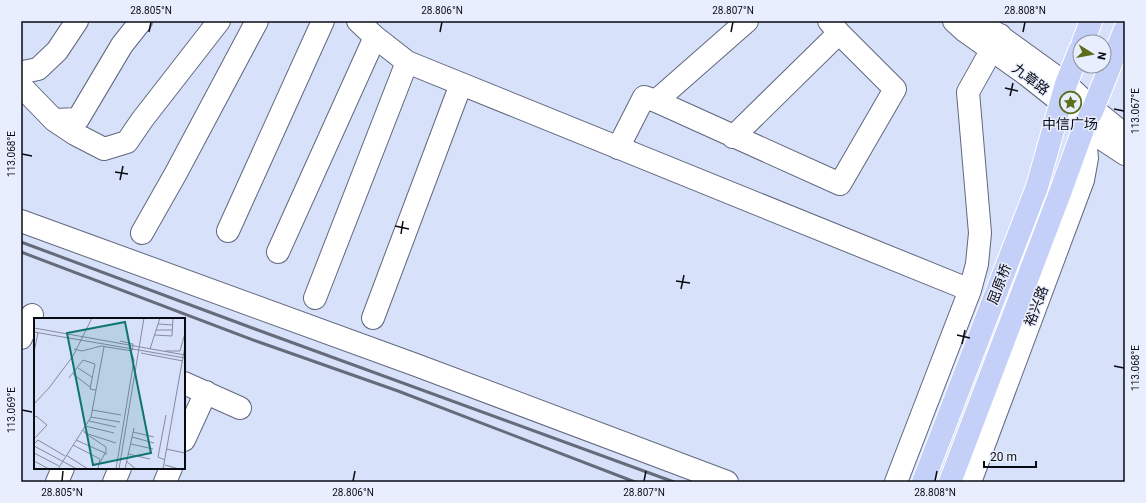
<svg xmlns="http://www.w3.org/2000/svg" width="1146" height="503" viewBox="0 0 1146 503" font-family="Roboto,'Noto Sans SC',sans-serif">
<rect width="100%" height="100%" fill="#d8e1fa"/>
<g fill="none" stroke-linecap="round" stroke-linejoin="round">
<defs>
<path id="minor" d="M358,21L375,37L407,62L970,290
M954,21L965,31L1027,75L1061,102L1084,127L1125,154
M979,21L1066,84L1093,109L1125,135
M21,72H23L38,69L57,51L77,21
M21,86L54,120L78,119L122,45L141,21
M656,101L747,21
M54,120L75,134L104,149L127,142L142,120L219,21
M733,137L839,33
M618,148L644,97L656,101L840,184L895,89L839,33L829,21
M21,221L416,365L727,482
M228,231L323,21
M142,233L176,173L257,21
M278,252L375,37
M315,298L407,62
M373,318L461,84
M21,338L32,315
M184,383L240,408
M184,440L206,392
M57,482L63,468
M114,482L120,468
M165,482L171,468
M896,482L970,290L977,264L980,233L968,92L1000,35
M970,482L1083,180L1087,158L1084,127"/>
<path id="major" d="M1083,42L1091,21
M923,482L1037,187L1066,84L1080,49
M950,482L1060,193L1084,127L1093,109L1125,29"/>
</defs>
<!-- minor casing -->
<use href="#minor" stroke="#60677e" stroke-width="24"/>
<!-- major casing -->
<use href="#major" stroke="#fff" stroke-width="24"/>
<!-- minor -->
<use href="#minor" stroke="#fff" stroke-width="22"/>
<!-- major -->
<use href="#major" stroke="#c4d0f7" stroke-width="22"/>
<!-- rail -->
<path stroke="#666b7b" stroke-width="3" d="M21,242L255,329L674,482
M21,252L256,341L398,391L635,482"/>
</g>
<!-- ticks -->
<path fill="none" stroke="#090b13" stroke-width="1.5" d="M149,32L151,22M440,32L442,22M731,32L733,22M1023,32L1025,22M1005,88L1018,91M1010,96L1013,83M1114,109L1124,111M22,154L32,156M115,172L128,174M120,180L123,166M395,226L409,229M401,234L403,221M676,281L690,283M681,289L684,275M957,335L970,338M962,344L965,330M1114,366L1124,368M22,410L32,412M62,481L63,471M353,481L355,471M644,481L646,471M935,481L937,471"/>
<!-- icons -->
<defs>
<symbol id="sight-ring" viewBox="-11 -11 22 22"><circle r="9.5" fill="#e9eefe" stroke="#5c6d1a" stroke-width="1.5"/><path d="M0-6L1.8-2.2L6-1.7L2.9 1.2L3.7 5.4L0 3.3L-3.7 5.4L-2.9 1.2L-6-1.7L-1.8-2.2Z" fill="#5c6d1a"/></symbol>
</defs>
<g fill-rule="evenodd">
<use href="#sight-ring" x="1058" y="90" width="25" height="25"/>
</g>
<g text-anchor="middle" stroke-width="3" stroke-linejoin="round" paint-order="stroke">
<!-- street labels -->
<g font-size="14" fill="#090b13" stroke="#e9eefe">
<text transform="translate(1031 79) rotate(37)" y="5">九章路</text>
<text transform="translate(999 284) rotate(-69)" y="5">屈原桥</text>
<text transform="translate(1036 306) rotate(-69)" y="5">裕兴路</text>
</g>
<!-- poi labels -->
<g font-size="14" fill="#090b13" stroke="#e9eefe">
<text x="1070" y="129">中信广场</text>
</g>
</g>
<!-- overview -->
<g transform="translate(34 318)">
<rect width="151" height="151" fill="#d8e1fa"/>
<path fill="none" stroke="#858b9e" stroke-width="1" d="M124,6L139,7M0,10L151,37M122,12H138M0,14L151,40M121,17L138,18L139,0M40,31L48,33L67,28L98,33L99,26L86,23M116,31L126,0M131,33H146L151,15M0,34L4,15M107,35L149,43M44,50L58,59M39,56L56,69M35,60L49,42L61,46L56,71L62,72M0,86L15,70L39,38L58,0M58,92L87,97M57,99L86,104M0,100L2,98L13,107L0,121M55,103L82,109M51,108L80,115M49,112L51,115L82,125M99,114L120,119M51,115L72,129V137M98,119L120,125M42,122L71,135L66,145M0,126L4,122L31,138M97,126L119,131M39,127L66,141L64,151M0,128L43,151M132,131L151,135M0,135L25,148M94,136L116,141M32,137L54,151M131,142L124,139L132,97M0,143L15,151M92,143L102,151M131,147L145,151M24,151L57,99L70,29M82,151L100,42L97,33M85,151L110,0M91,151L100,110M129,151L151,28"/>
<path fill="#0f766e" fill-opacity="0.15" stroke="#0f766e" stroke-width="2" d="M91,4L117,135L59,147L33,15Z"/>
<rect width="151" height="151" fill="none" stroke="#090b13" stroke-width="2"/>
</g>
<!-- border -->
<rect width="1146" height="503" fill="none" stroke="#e9eefe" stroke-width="44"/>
<!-- north arrow -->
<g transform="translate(1092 54) rotate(101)"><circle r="19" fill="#e9eefe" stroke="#8f93a0"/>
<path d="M0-3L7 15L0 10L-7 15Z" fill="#5c6d1a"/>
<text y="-6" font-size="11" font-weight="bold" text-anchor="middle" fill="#090b13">N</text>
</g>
<!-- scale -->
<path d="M984 461v6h52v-6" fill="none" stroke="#090b13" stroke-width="2"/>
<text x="990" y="461" font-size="12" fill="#090b13" stroke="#e9eefe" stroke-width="3" paint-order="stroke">20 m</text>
<rect x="22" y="22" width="1102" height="459" fill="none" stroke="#090b13" stroke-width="1.5"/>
<g font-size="10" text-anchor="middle" fill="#090b13">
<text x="151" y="14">28.805°N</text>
<text x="442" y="14">28.806°N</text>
<text x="733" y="14">28.807°N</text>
<text x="1025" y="14">28.808°N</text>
<text transform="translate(1135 111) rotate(-90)" y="4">113.067°E</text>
<text transform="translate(11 154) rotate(-90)" y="4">113.068°E</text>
<text transform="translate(1135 368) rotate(-90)" y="4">113.068°E</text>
<text transform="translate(11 410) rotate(-90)" y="4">113.069°E</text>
<text x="62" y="496">28.805°N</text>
<text x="353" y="496">28.806°N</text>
<text x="644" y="496">28.807°N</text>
<text x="935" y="496">28.808°N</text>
</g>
</svg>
